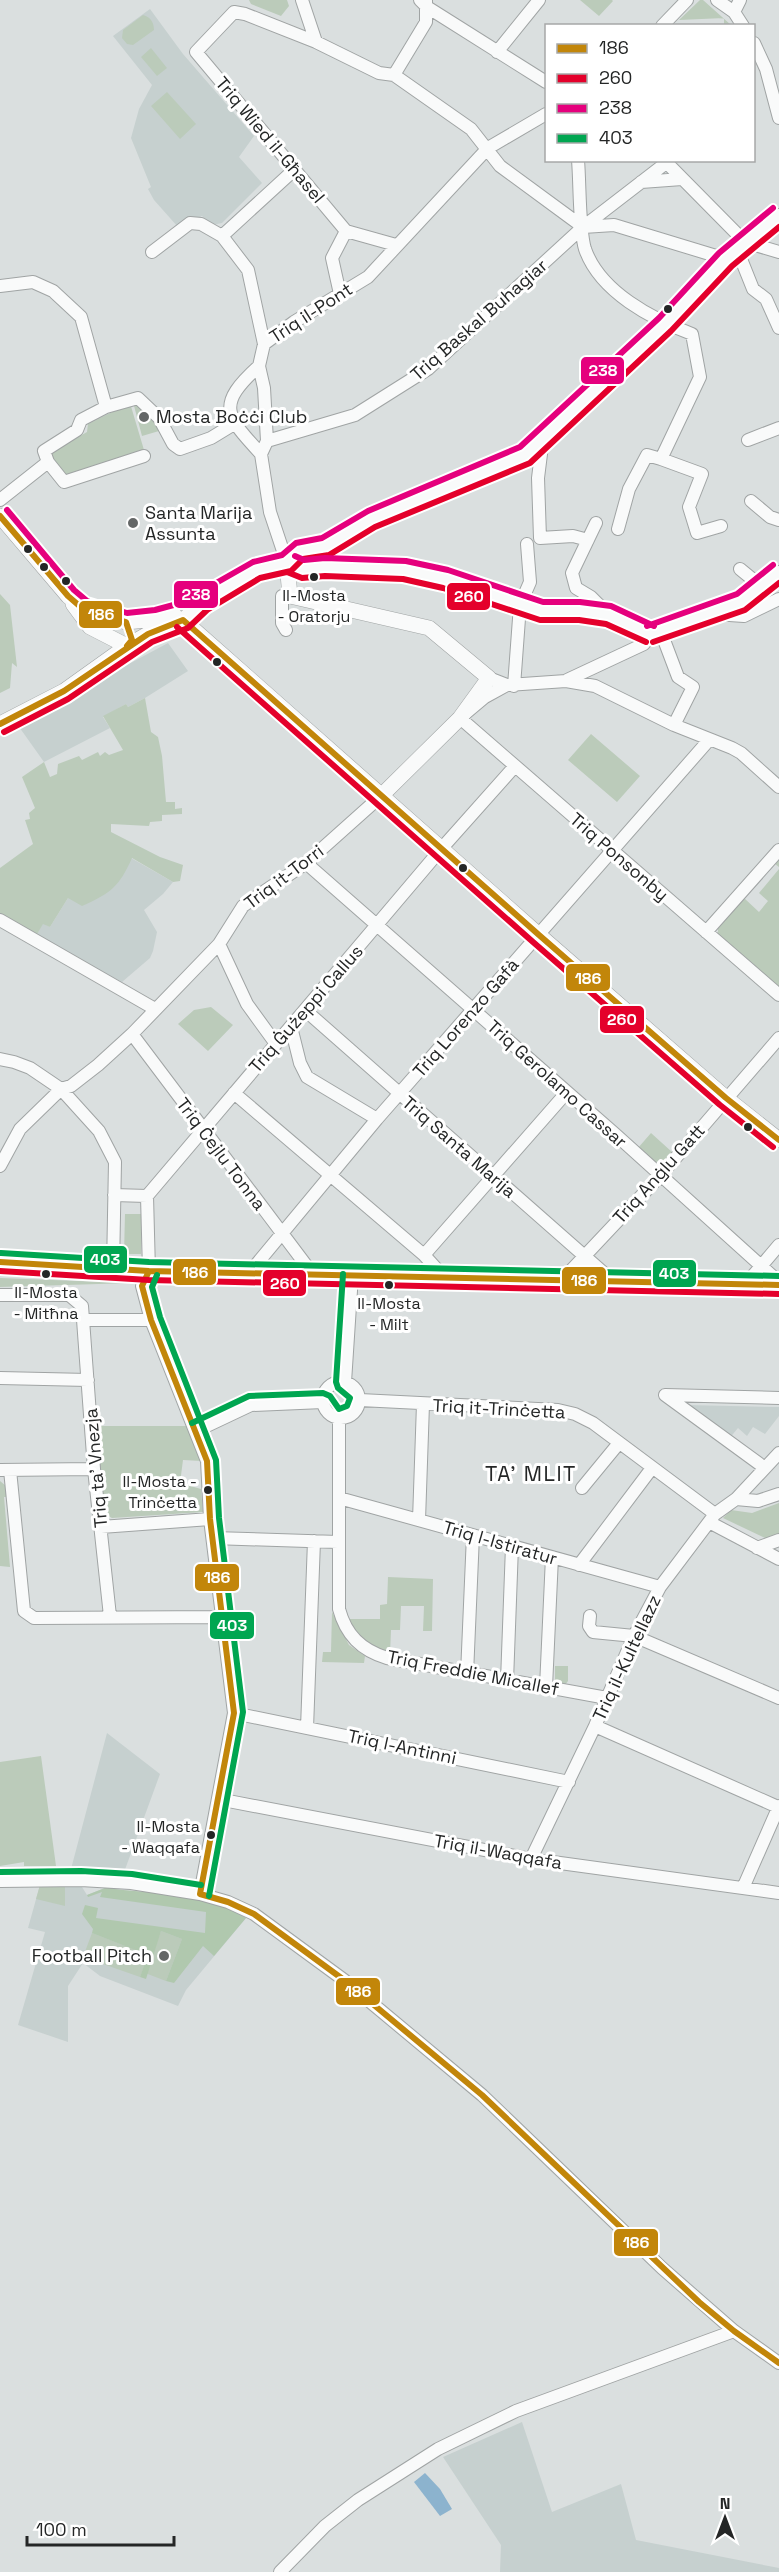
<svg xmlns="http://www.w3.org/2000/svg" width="779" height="2572" viewBox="0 0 779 2572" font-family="'Space Grotesk',sans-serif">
<rect width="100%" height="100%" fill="#dadfdf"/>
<!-- built -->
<path fill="#c6d0cf" d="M150,9L183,54L254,136L239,157L262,183L222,223L212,225L202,216L178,227L154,200L148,189L151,187L131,138L139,109L152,85L113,36Z
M168,643L188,671L145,698L128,707L126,704L103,717L110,728L44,762L17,724Z
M131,858L173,882L163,894L144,910L157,932L153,951L150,958L122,982L36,936L43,923L50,927L68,898Z
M685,1405L779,1407V1416L765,1434L753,1427L747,1436L738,1428L728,1440Z
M107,1733L160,1774L123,1875L71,1869Z
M40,1885L82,1887L87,1895L110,1886L115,1889L246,1918L186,1990L178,2006L100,1976L83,1963L68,1986V2042L18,2025L45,1932L28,1928Z
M522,2422L552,2512L621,2484L636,2540L779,2568V2572H500L501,2545L443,2457Z"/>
<!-- green -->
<path fill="#bbcbba" d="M249,0H287L289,6L281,16L251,4Z
M580,0H612L613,1L599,16Z
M700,0H703L731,25H724V18L679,20Z
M143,15C151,17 154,23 154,30L133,45L127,44L122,38L123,30Z
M151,48L167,68L157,76L141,57Z
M167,92L196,124L180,139L151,106Z
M142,401L159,431L142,436L133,402Z
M130,403L144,450L65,476L50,453L87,432L88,424Z
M0,594L10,605L17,667L12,663L10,688L0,693Z
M145,698L151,732L158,737L162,756L166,802H175V809L182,808V814L162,815V821L150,822L149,826L111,824V832L160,857L183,865L180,881L173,882L132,858C119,887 111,893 82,906L68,898L50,927L43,924L36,936L0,915V868L33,844L25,820L30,819L29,813L35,808L22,777L44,762L50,777L57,774L58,764L79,756L82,760L98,752L100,756L105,752L109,755L123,750L103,716L126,704L128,707Z
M591,734L640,776L617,802L568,760Z
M779,857V867L775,864L744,898L759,912L768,901L759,893L779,869V988L718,934V927Z
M211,1007L233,1025L208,1051L178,1024L194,1010Z
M651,1133L672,1152L660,1168L638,1148Z
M125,1214H142L141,1254H124Z
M0,1278L131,1283L0,1287Z
M95,1426H187L202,1461L183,1460L180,1483L201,1489L203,1512L112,1518L103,1513Z
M0,1481L6,1486L8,1497H4L10,1567L0,1566Z
M779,1503V1535L767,1539L723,1518L731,1510L752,1513Z
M388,1577L433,1579L432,1631H423L424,1606H401L400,1630H391L390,1654L356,1637L347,1619H380V1605L387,1604Z
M332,1612L349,1645L365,1656L364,1663L322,1662L323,1652H331Z
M555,1666H568V1681L565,1685L555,1681Z
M41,1756L56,1866H24V1862L0,1866V1762Z
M40,1885H65V1906L36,1899Z
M161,1931L182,1939L166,1981L145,1973Z
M92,1933L149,1955L140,1977L83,1957Z"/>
<!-- forest -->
<path fill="#b0c8ae" d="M110,1886L115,1889C159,1894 207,1894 246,1918L214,1956L203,1946L174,1983L166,1981L182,1939L161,1931L146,1979L140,1977L148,1955L92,1933L93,1929L82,1914L85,1905L98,1908L96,1918L205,1933L206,1912L100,1897L102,1892L88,1897L87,1895Z"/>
<!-- water -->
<path fill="#8cb3ce" d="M425,2473L440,2489L452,2509L440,2516L414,2482Z"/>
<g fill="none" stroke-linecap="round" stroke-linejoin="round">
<defs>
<path id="minor" d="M302,0L316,42
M420,0L427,7L546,82
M717,0L734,12L743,26
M734,12L740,0
M662,26L687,0
M754,43L766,69L779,118
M497,52L539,0
M394,75L426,22V1
M578,160C580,183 579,230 585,249C600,292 652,319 692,334L700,377L661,459L702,474L689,507L697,533L721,526
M664,160L745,242L779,252
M641,182L682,179
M583,227L614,225L726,259
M222,236L294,170
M396,245L346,231L196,52L234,12L245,14L316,42L379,73L394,75L471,129L500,166L583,227
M737,249L753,289L766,299L779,328
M152,252L190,223L201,224L222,236L248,270L264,344
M0,286L33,282L53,291L81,317L106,407
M340,294L332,258L346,231
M259,366C216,405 225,415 261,454
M543,438L538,478L540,538L573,536L588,540
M748,440L779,428
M267,441L355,415L428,369L583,227L666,163
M144,456L64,482L48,462L44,451L77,430L81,420L106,407L138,398L159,418L173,444L180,449L211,438L234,424
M0,500L48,462
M751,501L770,517L779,520
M596,523L572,573L576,588L591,597L609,615
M618,529L629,489L647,455L661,459
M287,563L299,551L325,547L371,519L525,455L665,324L726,259L779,215
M287,563L270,512L261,454L267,441L264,388L259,366L264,344L294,322L368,277L488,148L546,114
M287,563L302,569L325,567L404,570L445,579L542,611H580L609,615L650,634
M740,569L762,587
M282,596V623L286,630
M715,614L744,616L779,599
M661,632L678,677L693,687L674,725
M489,678L507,685L566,681L595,686L674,725L732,748L741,753L779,787
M567,680L644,644L650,634L741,602L779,572
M507,685L485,697L460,718L779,995
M514,686L520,605L530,582L527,544
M306,863L615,1134L779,1282
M0,920L155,1009
M706,932L779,850
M219,944L247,1004L276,1044
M305,1010L614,1282
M291,1027L300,1063L307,1077L377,1119
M132,1034L312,1273
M0,1059L14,1062L30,1068L61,1089L99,1131L115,1162L113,1268
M61,1089L71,1086L98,1065L132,1034L219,944L243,906L306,863L381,796
M234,1093L424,1255L444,1277
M0,1166L20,1129L57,1093
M114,1195L147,1196
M424,1255L567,1092
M250,1272L377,1119L709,740
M562,1280L660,1176L779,1038
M745,1285L779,1245
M0,1295H69L82,1306L94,1469L110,1616
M83,1320H151
M0,1378L88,1380
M345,1382L352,1275
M323 1400a18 18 0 1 1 36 0a18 18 0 1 1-36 0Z
M360,1400L558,1410L575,1414L593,1423L715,1514
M339,1418V1609C346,1635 361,1650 387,1658L607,1698
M196,1431L251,1405L323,1402
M765,1468L665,1395L779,1398
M0,1470L94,1469
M10,1470L24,1611L34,1618L224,1617
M582,1488L619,1443
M339,1498L660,1587
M736,1499L758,1501L779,1494
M419,1520L423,1404
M709,1522L779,1559
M101,1527L210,1519
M213,1538L338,1542
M757,1548L779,1540
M579,1565L652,1468
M590,1616L589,1626L593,1632L634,1636L779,1698
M467,1674L473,1535
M507,1681L512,1546
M546,1687L552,1557
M234,1713L569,1782
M595,1726L778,1807
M307,1728L314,1541
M218,1799L531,1859L779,1893
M531,1859L595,1726L634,1636L660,1587L715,1514L736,1499L779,1453
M0,1881L81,1880L131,1883L200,1894L228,1902L254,1914L344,1980L482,2095L662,2268L734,2331L779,2363
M743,1888L779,1806
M200,1894L234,1713L210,1519L207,1461L151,1320L142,1286L149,1271L147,1196L442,848L515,766
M280,2572L325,2526L358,2500L438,2449L516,2411L734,2331"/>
<path id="major" d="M0,516L68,596L83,609L126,622L157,619L174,614
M73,604L90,627L127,646
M183,620L539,935L726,1098L779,1140
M0,724L64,691L127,646L148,634L183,620L202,603L257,570L287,563L290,596L429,628L489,678L460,718L381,796
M0,1262L149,1271L312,1273L779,1285"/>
</defs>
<!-- minor casing -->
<use href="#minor" stroke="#a0a4a4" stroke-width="14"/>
<!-- major casing -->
<use href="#major" stroke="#a0a4a4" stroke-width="16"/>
<!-- minor -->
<use href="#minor" stroke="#f9fafa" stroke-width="12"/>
<!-- major -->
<use href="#major" stroke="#f9fafa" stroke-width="15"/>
<defs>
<path id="bus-1" d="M0,516L68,596L83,609L126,622L132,640L127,646
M0,724L64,691L148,634L183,620L539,935L726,1098L779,1140
M0,1262L149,1271L779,1285
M149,1271L142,1286L151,1320L207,1461L210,1519L234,1713L200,1894
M200,1894L228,1902L254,1914L344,1980L482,2095L699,2302L734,2331L779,2363"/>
<path id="bus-2" d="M287,572L302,578L325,576L403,579L443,588L540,620H579L606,624L646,642
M177,627L533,942L720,1105L773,1147
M653,642L745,610L779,583
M4,732L68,699L152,642L188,628L207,610L260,578L291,571L303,559L329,555L375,527L530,463L671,331L732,266L779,227
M0,1271L149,1280L779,1294"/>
<path id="bus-3" d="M7,510L74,590L87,601L127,613L155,610L181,603L253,562L282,555L296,543L322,538L368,511L520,447L659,318L719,253L773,208
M295,556L304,560L325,558L406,561L448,570L543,602H580L611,606L654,626
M647,626L737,594L773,565"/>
<path id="bus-4" d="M1,1253L149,1262L779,1276
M157,1275L152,1287L160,1317L216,1460L219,1518L243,1712L209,1896
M192,1423L249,1396L323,1393L330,1396L339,1409L347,1406L350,1398L338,1388L336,1382L343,1274
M0,1872L81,1871L132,1874L201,1885"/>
</defs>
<!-- bus-1 casing -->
<use href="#bus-1" stroke="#fff" stroke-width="10"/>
<!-- bus-2 casing -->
<use href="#bus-2" stroke="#fff" stroke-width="10"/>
<!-- bus-3 casing -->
<use href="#bus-3" stroke="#fff" stroke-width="10"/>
<!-- bus-4 casing -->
<use href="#bus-4" stroke="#fff" stroke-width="10"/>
<!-- bus-1 -->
<use href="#bus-1" stroke="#c2860a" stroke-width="6"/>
<!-- bus-2 -->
<use href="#bus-2" stroke="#e4002b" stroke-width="6"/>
<!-- bus-3 -->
<use href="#bus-3" stroke="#e5007d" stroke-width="6"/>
<!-- bus-4 -->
<use href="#bus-4" stroke="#00a651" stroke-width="6"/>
</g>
<!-- markers -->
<g fill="#242626" stroke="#fff" stroke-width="2">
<circle cx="668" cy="309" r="5"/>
<circle cx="28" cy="549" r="5"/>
<circle cx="44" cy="567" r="5"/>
<circle cx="314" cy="577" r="5"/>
<circle cx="66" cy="581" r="5"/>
<circle cx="217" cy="662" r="5"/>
<circle cx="463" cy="868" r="5"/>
<circle cx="748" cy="1127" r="5"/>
<circle cx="46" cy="1274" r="5"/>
<circle cx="389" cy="1285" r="5"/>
<circle cx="208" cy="1490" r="5"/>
<circle cx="211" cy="1835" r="5"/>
</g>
<g fill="#646767" stroke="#fff" stroke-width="2">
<circle cx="144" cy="417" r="6"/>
<circle cx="133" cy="523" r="6"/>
<circle cx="164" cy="1956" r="6"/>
</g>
<g text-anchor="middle" stroke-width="6" stroke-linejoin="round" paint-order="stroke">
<!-- bus labels -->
<g font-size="16" fill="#242626" stroke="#fff">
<text x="314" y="601">Il-Mosta<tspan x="314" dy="21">- Oratorju</tspan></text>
<text x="46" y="1298">Il-Mosta<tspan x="46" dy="21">- Mitħna</tspan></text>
<text x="389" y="1309">Il-Mosta<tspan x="389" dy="21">- Milt</tspan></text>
<text x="197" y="1487" text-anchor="end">Il-Mosta -<tspan x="197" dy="21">Trinċetta</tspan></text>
<text x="200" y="1832" text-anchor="end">Il-Mosta<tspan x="200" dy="21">- Waqqafa</tspan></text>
</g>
<!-- street labels -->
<g font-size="18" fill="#242626" stroke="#fff">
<text transform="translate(270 140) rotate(50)" y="6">Triq Wied il-Għasel</text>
<text transform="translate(311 313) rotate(-33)" y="6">Triq il-Pont</text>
<text transform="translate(479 320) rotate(-41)" y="6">Triq Baskal Buhagiar</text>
<text transform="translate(619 857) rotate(41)" y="6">Triq Ponsonby</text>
<text transform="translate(284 877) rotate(-37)" y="6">Triq it-Torri</text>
<text transform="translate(306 1009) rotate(-49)" y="6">Triq Ġużeppi Callus</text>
<text transform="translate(466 1018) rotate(-49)" y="6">Triq Lorenzo Gafà</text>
<text transform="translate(557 1084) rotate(42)" y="6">Triq Gerolamo Cassar</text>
<text transform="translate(459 1147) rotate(41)" y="6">Triq Santa Marija</text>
<text transform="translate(221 1154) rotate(53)" y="6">Triq Ċejlu Tonna</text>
<text transform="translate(659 1174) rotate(-48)" y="6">Triq Anġlu Gatt</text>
<text transform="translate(499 1409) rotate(3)" y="6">Triq it-Trinċetta</text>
<text transform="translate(96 1468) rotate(-95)" y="6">Triq ta' Vnezja</text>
<text transform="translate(500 1543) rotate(16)" y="6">Triq l-Istiratur</text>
<text transform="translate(627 1658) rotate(-65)" y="6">Triq il-Kultellazz</text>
<text transform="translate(473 1673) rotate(11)" y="6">Triq Freddie Micallef</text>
<text transform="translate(402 1747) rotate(12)" y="6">Triq l-Antinni</text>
<text transform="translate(498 1852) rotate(10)" y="6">Triq il-Waqqafa</text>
</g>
<!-- poi labels -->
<g font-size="18" fill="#242626" stroke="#fff" text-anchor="start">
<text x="156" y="423">Mosta Boċċi Club</text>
<text x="145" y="519">Santa Marija<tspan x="145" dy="21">Assunta</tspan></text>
<text x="152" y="1962" text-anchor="end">Football Pitch</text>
</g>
<!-- quarter labels -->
<g font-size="21" letter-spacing="1.5" fill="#242626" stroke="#fff">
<text x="531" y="1481">TA' MLIT</text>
</g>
</g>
<g stroke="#fff" stroke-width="2">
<rect x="580" y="356" width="45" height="29" rx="6" fill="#e5007d"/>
<rect x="173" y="580" width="46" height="29" rx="6" fill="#e5007d"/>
<rect x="446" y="582" width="45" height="29" rx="6" fill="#e4002b"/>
<rect x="78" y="600" width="45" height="29" rx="6" fill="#c2860a"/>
<rect x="565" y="963" width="46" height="29" rx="6" fill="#c2860a"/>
<rect x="599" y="1005" width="46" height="29" rx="6" fill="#e4002b"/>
<rect x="83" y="1245" width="45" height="29" rx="6" fill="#00a651"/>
<rect x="172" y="1258" width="45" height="28" rx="6" fill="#c2860a"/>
<rect x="652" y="1259" width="45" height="29" rx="6" fill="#00a651"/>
<rect x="561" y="1266" width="46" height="29" rx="6" fill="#c2860a"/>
<rect x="262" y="1269" width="45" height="28" rx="6" fill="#e4002b"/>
<rect x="194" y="1563" width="46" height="29" rx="6" fill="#c2860a"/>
<rect x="209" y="1611" width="46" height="29" rx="6" fill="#00a651"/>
<rect x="335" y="1977" width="46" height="29" rx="6" fill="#c2860a"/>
<rect x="613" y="2228" width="46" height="29" rx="6" fill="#c2860a"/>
</g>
<g font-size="16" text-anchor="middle" font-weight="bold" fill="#fff">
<text x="603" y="376">238</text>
<text x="196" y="600">238</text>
<text x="469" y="602">260</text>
<text x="101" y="620">186</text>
<text x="588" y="984">186</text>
<text x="622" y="1025">260</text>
<text x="105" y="1265">403</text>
<text x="195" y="1278">186</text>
<text x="674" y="1279">403</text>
<text x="584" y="1286">186</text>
<text x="285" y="1289">260</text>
<text x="217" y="1583">186</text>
<text x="232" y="1631">403</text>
<text x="358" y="1997">186</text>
<text x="636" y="2248">186</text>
</g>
<!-- legend -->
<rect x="545" y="24" width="210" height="138" fill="#ffffff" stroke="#a7a8a8" stroke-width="1.5"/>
<rect x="557" y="44" width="30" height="9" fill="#c2860a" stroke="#a7a8a8" stroke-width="1.5"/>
<text x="599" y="54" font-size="18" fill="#242626">186</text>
<rect x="557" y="74" width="30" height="9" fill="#e4002b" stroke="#a7a8a8" stroke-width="1.5"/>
<text x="599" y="84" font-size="18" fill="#242626">260</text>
<rect x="557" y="104" width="30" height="9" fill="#e5007d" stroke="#a7a8a8" stroke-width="1.5"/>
<text x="599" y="114" font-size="18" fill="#242626">238</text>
<rect x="557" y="134" width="30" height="9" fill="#00a651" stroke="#a7a8a8" stroke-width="1.5"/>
<text x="599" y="144" font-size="18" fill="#242626">403</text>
<!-- north arrow -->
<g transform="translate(725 2518)" stroke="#ffffff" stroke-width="4.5" paint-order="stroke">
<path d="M0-4.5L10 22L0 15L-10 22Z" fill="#242626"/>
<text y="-9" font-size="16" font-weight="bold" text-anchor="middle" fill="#242626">N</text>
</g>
<!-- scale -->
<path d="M27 2536v9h147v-9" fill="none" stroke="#242626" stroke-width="3"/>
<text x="36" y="2536" font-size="18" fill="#242626" stroke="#ffffff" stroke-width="4.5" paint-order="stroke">100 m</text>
</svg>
